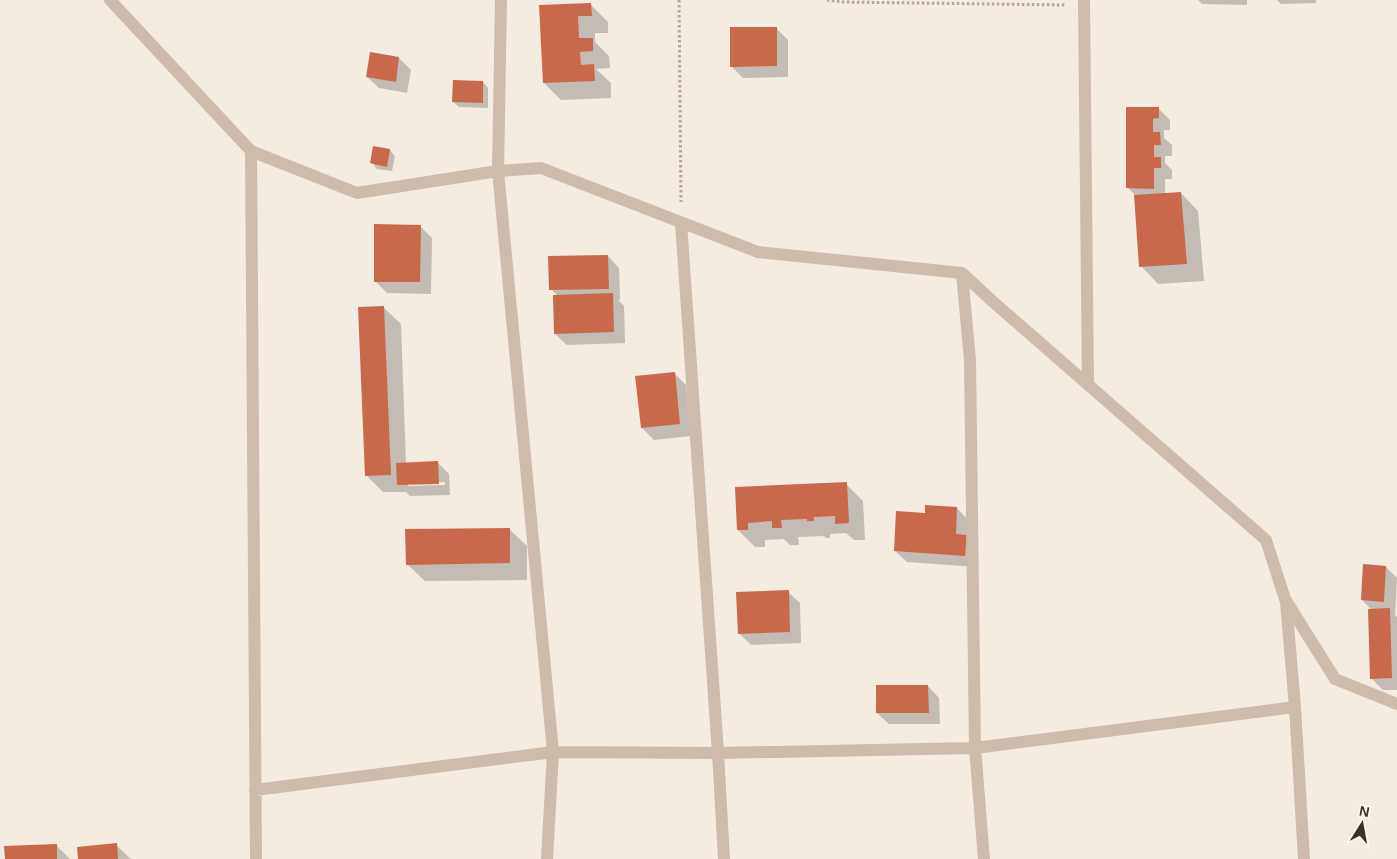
<svg xmlns="http://www.w3.org/2000/svg" width="1397" height="859" viewBox="0 0 1397 859" font-family="Helvetica,sans-serif">
<rect width="100%" height="100%" fill="#f4ebe1"/>
<!-- shadow -->
<path fill="#0003" fill-rule="evenodd" d="M1198,0H1247V5L1202,4Z
M1277,0H1316V3L1281,4Z
M591,5L608,22V33H595V42L609,56L610,68L596,69L611,83V98L561,100L544,83L541,7Z
M776,28L788,40V77L743,78L731,66Z
M371,54L399,58L411,70L407,93L379,88L367,77Z
M483,82L488,88V108L459,107L453,102Z
M1127,108H1158L1170,120V130H1164V138L1172,145V156H1165V163L1172,170V179H1165V194L1181,193L1198,211L1204,281L1158,284L1141,266L1135,195L1128,188Z
M390,150L395,156L392,171L377,169L372,163Z
M420,226L432,238L431,294L387,293L375,281Z
M608,256L619,268L620,300H618L624,306L625,343L567,345L555,334L558,296L551,289Z
M383,307L401,324L406,464L438,463L449,474L450,495L410,496L406,492H383L366,475ZM445,482V485L408,486V483Z
M674,373L686,385L691,436L654,440L642,428L637,377Z
M846,484L863,501L865,540H854L846,533L830,534V538H826L824,536L798,537L799,545H790L784,539L765,540V547H755L738,530L736,489Z
M957,508L968,520L977,567L907,562L895,551L926,514Z
M509,529L527,546V580L425,581L407,564Z
M1386,567L1397,578L1395,615L1397,617V690H1383L1371,678L1372,610L1362,600Z
M788,592L800,603L801,643L751,645L739,633Z
M928,686L939,698L940,724H889L877,713Z
M56,845L70,859H6Z
M116,845L131,859H79Z"/>
<!-- building -->
<path fill="#c8694b" d="M591,3L592,16H578L579,38H593V51L580,52L581,65L594,64L595,81L543,83L539,5Z
M730,27H777V66L730,67Z
M370,52L399,57L396,82L366,77Z
M453,80L483,81V103L452,102Z
M1126,107H1159V118L1153,119V132H1160L1161,145H1154V157H1161V168H1154V189L1126,188Z
M373,146L390,149L387,167L370,163Z
M1181,192L1187,264L1139,267L1134,195Z
M374,224L421,225L420,282H374Z
M608,255L609,289L549,290L548,256Z
M613,293L614,332L554,334L553,295Z
M384,306L391,475L365,476L358,307Z
M675,372L680,424L641,428L635,376Z
M438,461L439,484L397,485L396,463Z
M847,482L849,523L835,524V516L814,517V521H807V519L781,520L782,528H772V521L748,523V530H737L735,487Z
M925,505L957,507L956,534L967,535L965,556L894,551L896,511L925,513Z
M510,528V563L406,565L405,529Z
M1363,564L1386,566L1384,602L1361,600Z
M789,590L790,632L738,634L736,592Z
M1390,608L1392,678L1370,679L1368,609Z
M876,685H928L929,713H876Z
M117,843L118,859H78L77,847Z
M57,844V859H5L4,846Z"/>
<g fill="none" stroke-linecap="round" stroke-linejoin="round">
<!-- path -->
<path stroke="#b9a596" stroke-width="3" stroke-dasharray="2.5 2.5" stroke-linecap="butt" d="M679,0L681,202
M827,0L842,2L1066,5"/>
<!-- minor -->
<path stroke="#cdbbac" stroke-width="12" d="M110,0L251,151L357,193L498,171L541,168L758,252L962,273L991,300L1266,540L1285,599L1335,679L1397,704
M501,0L498,171L553,752L547,859
M1084,0L1088,385
M251,151L256,859
M681,223L718,753L724,859
M962,273L970,360L975,748L984,859
M1286,602L1295,707L1304,859
M255,790L553,752L718,753L975,748L1295,707"/>
</g>
<!-- north arrow -->
<g transform="translate(1362 824) rotate(11)" stroke="#fbf5ee" stroke-width="4" paint-order="stroke">
<path d="M0-4L9 19L0 12L-9 19Z" fill="#3b302b"/>
<text y="-8" font-size="14" font-weight="bold" text-anchor="middle" fill="#3b302b">N</text>
</g>
</svg>
